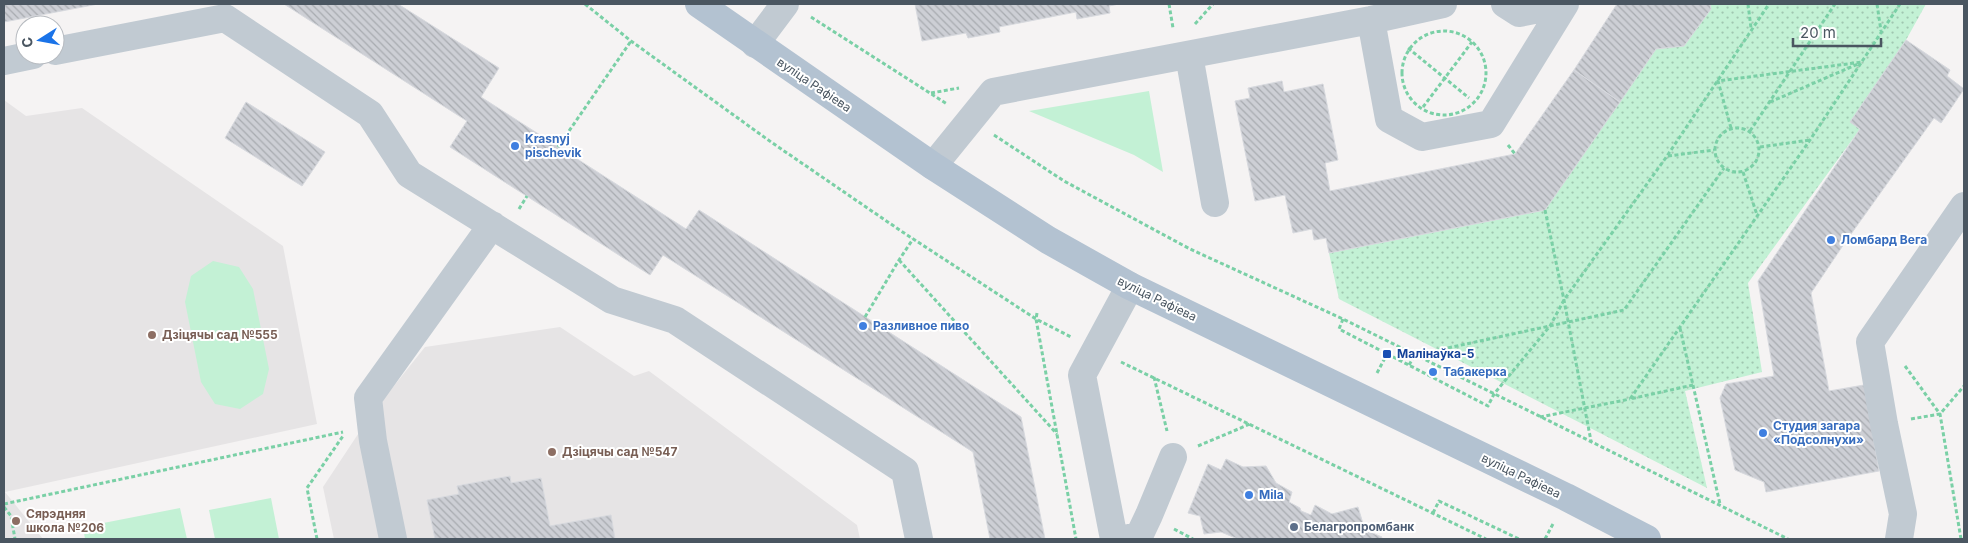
<svg xmlns="http://www.w3.org/2000/svg" width="1968" height="543" viewBox="0 0 1968 543" font-family="Inter,sans-serif">
<defs>
<pattern id="park-dots" width="8" height="8" patternUnits="userSpaceOnUse" patternTransform="scale(1.25)"><rect width="8" height="8" fill="#c3f1d5"/><path d="M2 2h.1M6 6h.1" fill="none" stroke="#a0c6b0" stroke-width="1.8" stroke-linecap="round"/></pattern>
<pattern id="building-back-hatch" width="6" height="6" patternUnits="userSpaceOnUse" patternTransform="scale(1.25)"><rect width="6" height="6" fill="#cdcfd5"/><path d="M-1 5l2 2M0 0l6 6M5-1l2 2" fill="none" stroke="#a8abb0"/></pattern>
</defs>
<rect width="100%" height="100%" fill="#f5f3f3"/>
<!-- education -->
<path fill="#e6e4e5" d="M4,100L26,116L82,108L283,246L317,424L5,492L43,539H4Z
M560,327L634,376L649,371L857,525L860,539H334L323,487L370,416L425,347Z"/>
<!-- green -->
<path fill="#c3f1d5" d="M1149,91L1163,172L1134,155L1029,111Z
M213,261L239,267L253,289L269,369L263,394L240,409L215,404L201,382L185,302L191,276Z
M271,498L279,539H215L209,510Z
M180,508L187,539H85L83,527Z"/>
<!-- park -->
<path fill="url(#park-dots)" d="M1710,4H1926L1906,40L1851,122L1860,129L1748,283L1762,372L1685,391L1707,488L1339,299L1329,253L1545,210L1656,49L1684,46L1711,9Z"/>
<!-- building -->
<path fill="url(#building-back-hatch)" stroke="#d7d9de" d="M4,4H98L4,22Z
M284,4H398L499,68L481,97L686,229L699,210L1021,417L1045,539H990L973,452L663,255L650,275L450,147L467,121Z
M915,4H1119L1109,6L1110,13L1077,19L1076,12L999,27L1000,32L968,38L966,33L922,41Z
M1617,4H1710L1711,9L1684,46L1656,49L1620,102L1574,70Z
M1906,40L1950,70L1947,76L1964,89L1941,123L1934,118L1846,241L1811,293L1829,391L1864,385L1879,471L1766,492L1764,482L1735,470L1720,398L1726,384L1774,376L1758,281L1860,129L1850,122Z
M1574,70L1620,102L1545,210L1329,253L1326,238L1314,240L1312,229L1293,233L1285,195L1255,201L1235,101L1250,98L1248,88L1282,81L1284,92L1323,84L1338,160L1325,163L1330,191L1515,154Z
M246,102L325,152L302,186L225,138Z
M1226,459L1243,467L1266,466L1276,483L1292,492L1289,502L1300,508L1301,511L1311,515L1315,505L1332,514L1358,507L1365,530L1382,537L1381,539H1238L1221,532L1204,534L1200,516L1188,513L1208,464L1221,470Z
M510,476L511,483L541,478L550,526L611,515L615,539H435L427,500L459,494L457,486Z"/>
<g fill="none" stroke-linecap="round" stroke-linejoin="round">
<!-- path -->
<path stroke="#7ad0a6" stroke-width="3" stroke-dasharray="4 2.5" stroke-linecap="butt" d="M585,4L631,41L771,142L901,231L1036,319L1071,337
M1169,4L1173,28
M1748,4L1751,28
M1877,4L1881,31
M811,17L947,104
M1195,24L1213,4
M1402 73a42 42 0 1 1 84 0a42 42 0 1 1-84 0Z
M1408,48L1469,98
M931,93L959,88
M1770,102L1858,64
M1423,107L1472,42
M1715 150a22 22 0 1 1 44 0a22 22 0 1 1-44 0Z
M1731,128L1718,81L1862,62
M1750,131L1835,4
M994,135L1064,181L1190,249L1343,319L1788,539
M1508,145L1515,154
M558,147L631,41
M1760,147L1810,140
M1668,156L1714,150
M1743,172L1757,215
M519,209L527,196
M1545,210L1564,300L1591,441
M899,260L1057,434
M1037,313L1036,319L1076,539
M865,317L899,260L913,239
M1343,319L1339,329L1488,406L1494,394L1550,326L1564,300L1667,156L1769,4
M1680,328L1720,504
M1121,362L1486,539
M1409,365L1415,355L1624,310L1724,168
M1905,366L1940,414L1961,539
M1377,373L1387,354
M1154,377L1167,431
M1693,385L1630,399L1810,140L1900,4
M1540,417L1630,399
M1911,419L1940,414L1964,386
M1198,446L1250,424
M4,504L343,432
M4,507L11,516L15,539
M1433,513L1439,501L1519,539
M1174,529L1193,539
M317,539L307,488L343,436
M1545,539L1554,522"/>
<!-- minor -->
<path stroke="#c1cad2" stroke-width="28" d="M1505,4L1519,13L1565,4
M1371,20L1389,119L1422,137L1491,124L1565,4
M755,44L785,4
M55,51L225,18L370,114L409,174L612,300L675,320L905,471L919,539
M1189,55L1215,203
M4,61L33,55
M933,166L993,92L1371,20L1443,4
M393,539L373,441L368,398L492,225
M1114,539L1082,375L1130,286
M1127,539L1140,534L1149,515L1173,457
M1899,539L1903,514L1884,424L1870,342L1964,206"/>
<!-- major -->
<path stroke="#b3c2d1" stroke-width="28" d="M699,4L933,166L1048,240L1130,286L1566,497L1647,539"/>
</g>
<!-- markers -->
<g fill="#3f7fe0" stroke="#fff" stroke-width="2">
<circle cx="515" cy="146" r="5"/>
<circle cx="1831" cy="240" r="5"/>
<circle cx="863" cy="326" r="5"/>
<circle cx="1433" cy="372" r="5"/>
<circle cx="1763" cy="433" r="5"/>
<circle cx="1249" cy="495" r="5"/>
</g>
<g fill="#8d6e63" stroke="#fff" stroke-width="2">
<circle cx="152" cy="335" r="5"/>
<circle cx="552" cy="452" r="5"/>
<circle cx="16" cy="521" r="5"/>
</g>
<rect fill="#1a4fb4" stroke="#fff" stroke-width="2" x="1382" y="349" width="10" height="10" rx="2.5"/>
<circle fill="#5c6f8a" stroke="#fff" stroke-width="2" cx="1294" cy="527" r="5"/>
<g text-anchor="middle" stroke-width="4" stroke-linejoin="round" paint-order="stroke">
<!-- street labels -->
<g font-size="12" fill="#4a5661" stroke="#fff">
<text transform="translate(814 85) rotate(34)" y="4">вуліца Рафіева</text>
<text transform="translate(1157 299) rotate(26)" y="4">вуліца Рафіева</text>
<text transform="translate(1521 476) rotate(26)" y="4">вуліца Рафіева</text>
</g>
<!-- shop labels -->
<g font-size="12" font-weight="bold" fill="#366cbe" stroke="#fff" text-anchor="start">
<text x="525" y="143">Krasnyj<tspan x="525" dy="14">pischevik</tspan></text>
<text x="1841" y="244">Ломбард Вега</text>
<text x="873" y="330">Разливное пиво</text>
<text x="1443" y="376">Табакерка</text>
<text x="1773" y="430">Студия загара<tspan x="1773" dy="14">«Подсолнухи»</tspan></text>
<text x="1259" y="499">Mila</text>
</g>
<!-- education labels -->
<g font-size="12" font-weight="bold" fill="#785e54" stroke="#fff" text-anchor="start">
<text x="162" y="339">Дзіцячы сад №555</text>
<text x="562" y="456">Дзіцячы сад №547</text>
<text x="26" y="518">Сярэдняя<tspan x="26" dy="14">школа №206</tspan></text>
</g>
<!-- transit labels -->
<g font-size="12" font-weight="bold" fill="#164399" stroke="#fff" text-anchor="start">
<text x="1397" y="358">Малінаўка-5</text>
</g>
<!-- service labels -->
<g font-size="12" font-weight="bold" fill="#4e5e75" stroke="#fff" text-anchor="start">
<text x="1304" y="531">Белагропромбанк</text>
</g>
</g>
<!-- border -->
<rect width="1968" height="543" fill="none" stroke="#4a5661" stroke-width="10"/>
<!-- north arrow -->
<g transform="translate(40 40) rotate(259)"><circle r="24" fill="#ffffff" stroke="#b7bbc0"/>
<path d="M0-4L9 19L0 12L-9 19Z" fill="#1a73e8"/>
<text y="-8" font-size="14" font-weight="bold" text-anchor="middle" fill="#4a5661">С</text>
</g>
<!-- scale -->
<path d="M1793 38v8h88v-8" fill="none" stroke="#4a5661" stroke-width="2.5"/>
<text x="1800" y="38" font-size="15" fill="#4a5661" stroke="#ffffff" stroke-width="4" paint-order="stroke">20 m</text>
</svg>
